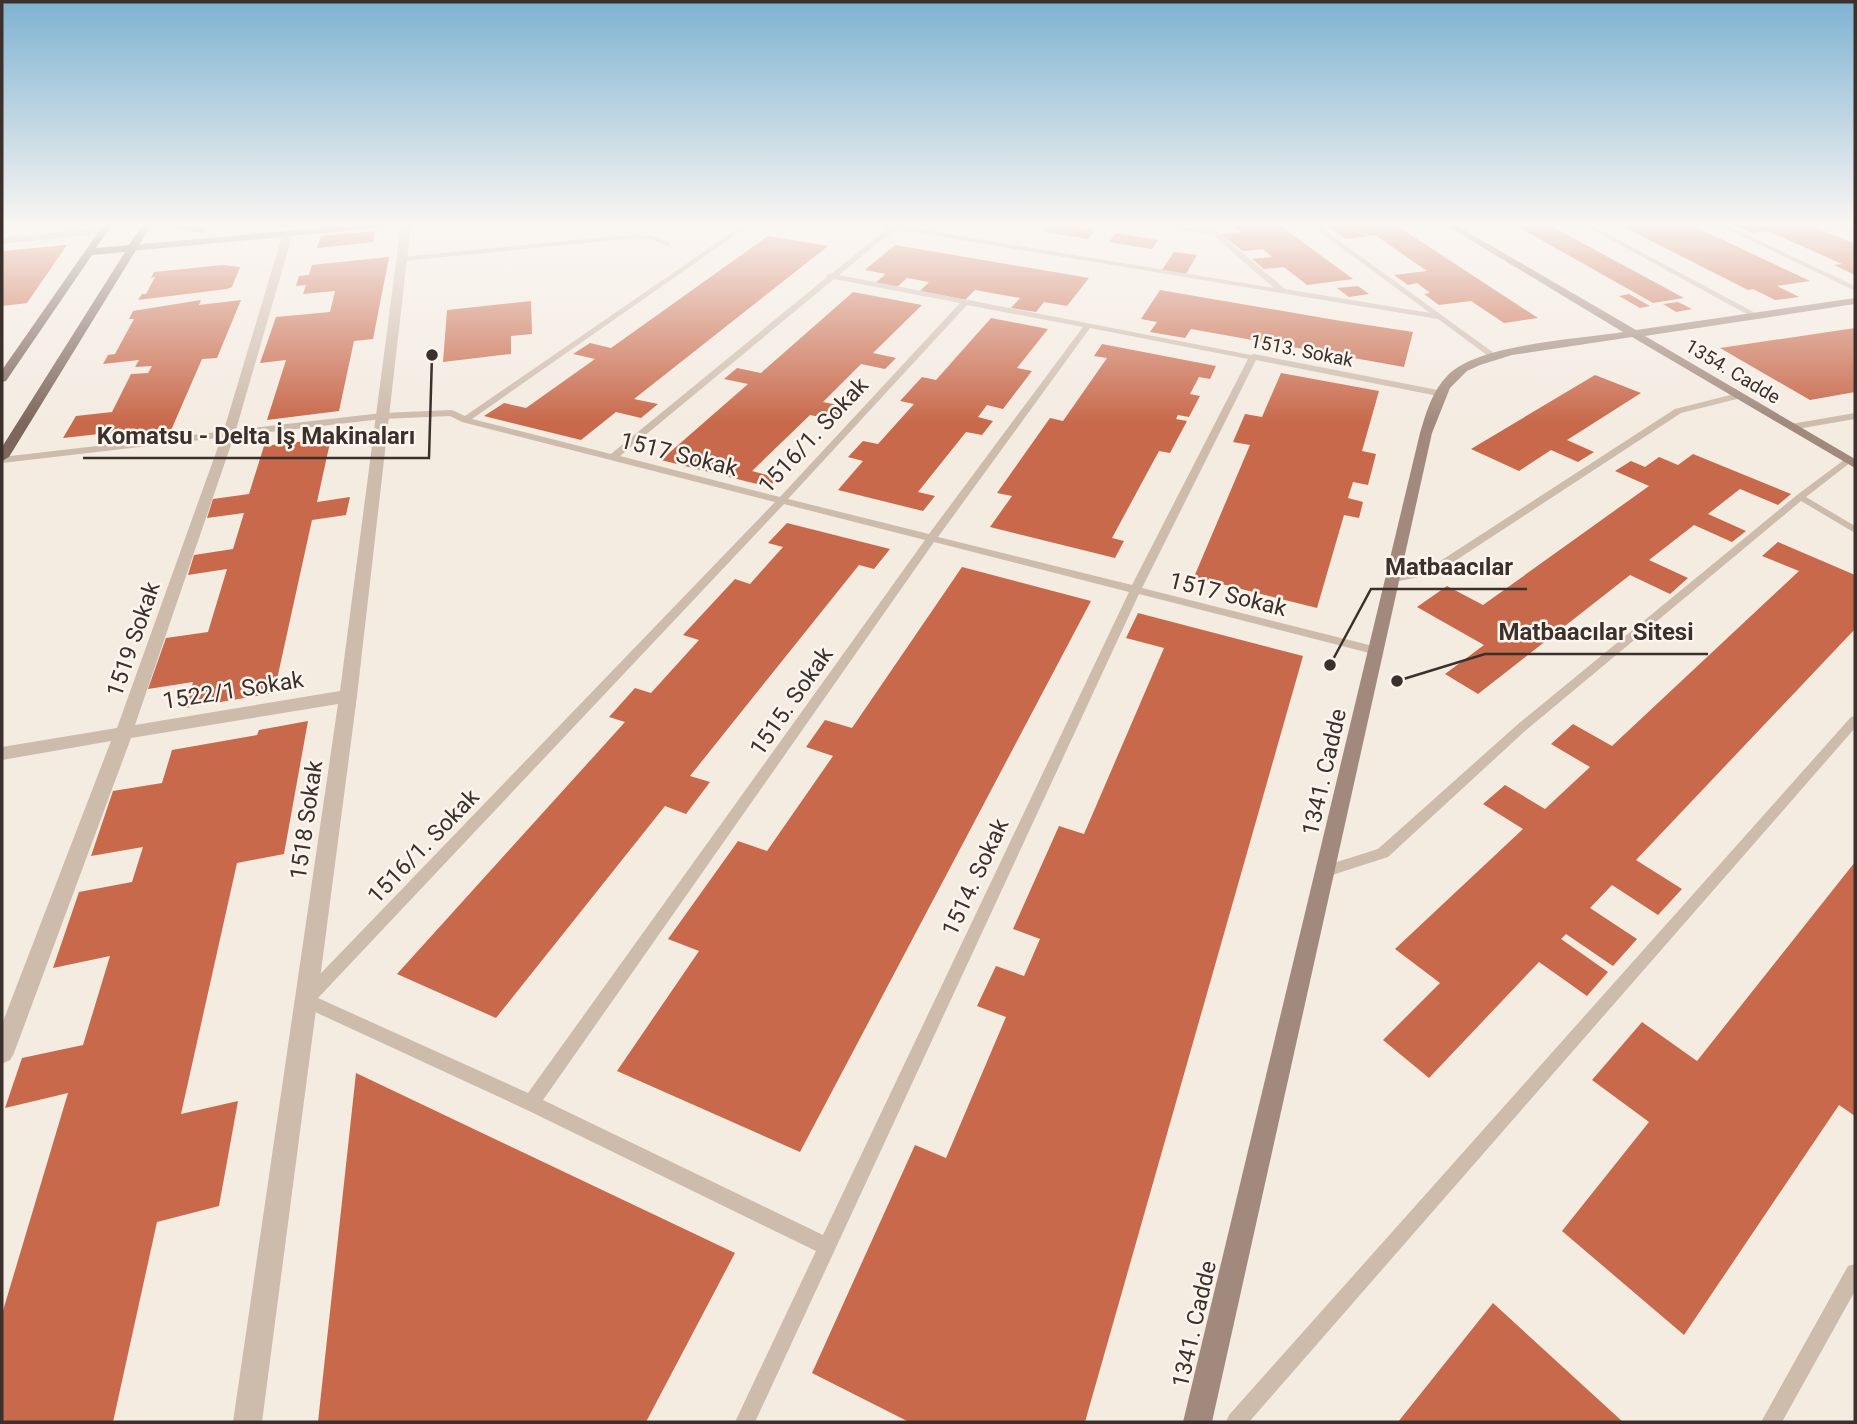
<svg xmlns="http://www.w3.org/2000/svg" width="1857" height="1424" viewBox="0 0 1857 1424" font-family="Roboto,sans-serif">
<rect width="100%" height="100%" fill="#f4ebe1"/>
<!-- building -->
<path fill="#c8694b" d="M1051,224H1052L1095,230L1088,239L1044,232Z
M1230,224H1278L1353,279L1307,285L1284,267L1264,269L1252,259L1272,257L1263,249L1243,251L1221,234L1241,232Z
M1325,224H1394L1538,318L1504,323L1471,301L1439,305L1424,294L1430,293L1417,283L1408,285L1394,275L1427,271L1375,235L1346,239Z
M1513,224H1547L1684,298L1653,303Z
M1618,224H1689L1810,281L1777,286L1799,297L1775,300L1753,289L1748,290Z
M1809,224L1855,244V275L1834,265L1842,264L1768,231L1752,233L1734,225Z
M375,231L373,242L317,248L321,236Z
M1116,233L1158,240L1152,249L1109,242Z
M768,236L828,246L634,399L658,404L641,418L616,412L581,440L484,416L504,403L526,408L595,359L573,354L590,343L611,348Z
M67,245L27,303L2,306V251Z
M895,245L1089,278L1067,306L1044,302L1036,312L1011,308L1020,298L975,290L965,300L920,291L929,282L907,278L897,287L875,283L886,274L865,270Z
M1174,252L1197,255L1186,274L1162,270Z
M389,257L373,339L354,341L339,411L267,420L286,360L260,363L276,317L330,312L335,291L303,294L306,285L296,286L299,276L309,275L312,265Z
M222,265L240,267L232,287L227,289L138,300L142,294H146L155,277L151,278L154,272Z
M1358,286L1369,294L1349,297L1337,288Z
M1160,290L1335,320L1413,332L1404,367L1191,329L1185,338L1150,332L1157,322L1141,319Z
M853,292L922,305L873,353L896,358L885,369L861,364L823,402L848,407L835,420L810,415L752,471L778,478L769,487L661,460L748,384L724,379L737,368L761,373Z
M1629,294L1650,306L1640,308L1619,296Z
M201,300L199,305L241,300L217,358L202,359L169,435L112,442L117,432L63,438L76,416L112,412L131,374L148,373L152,366L135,367L139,360L103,364L108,355L115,354L134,319H129L133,311Z
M531,301L532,334L511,336V354L443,362L447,310Z
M1678,302L1692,309L1676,312L1663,304Z
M991,318L1048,329L1017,368L1032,371L1003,409L987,405L978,417L993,421L982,435L966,432L918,492L935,496L923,511L838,490L863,461L848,457L863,441L878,444L914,404L900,401L922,377L936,380Z
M1855,328V392L1810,400L1720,348Z
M1102,344L1216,366L1210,379L1199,377L1190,394L1200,396L1189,417L1178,415L1176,419L1187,421L1170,453L1159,451L1112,538L1124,541L1115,558L990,527L1012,496L997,493L1050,418L1063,421L1107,358L1094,356Z
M1281,373L1379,391L1362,451L1376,454L1368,485L1353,482L1348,498L1363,502L1359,518L1344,515L1317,608L1194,577L1250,445L1233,442L1245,414L1262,417Z
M1595,375L1641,393L1567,440L1594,452L1578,462L1551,450L1519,471L1471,449Z
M331,438L317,502L350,497L346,515L312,520L274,693L185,708L193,682L148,689L166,638L208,632L227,569L188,575L194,555L233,549L244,513L207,518L213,499L249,494L264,446Z
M1693,454L1791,494L1778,505L1740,489L1708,514L1746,531L1732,542L1694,525L1649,560L1688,578L1670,594L1630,575L1478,694L1445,674L1484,645L1417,607L1447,586L1483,605L1649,486L1615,471L1631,461L1645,467L1659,457L1678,465Z
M787,523L890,549L874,569L859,565L690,776L710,782L686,814L665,806L496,1018L397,974L625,722L609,717L635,688L651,693L699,640L683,635L735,579L750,584L783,547L768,543Z
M1778,542L1855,575V629L1636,860L1682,889L1658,915L1612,885L1590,908L1637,939L1613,966L1566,934L1561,939L1608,972L1587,996L1539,962L1429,1078L1383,1040L1440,983L1395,949L1523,829L1483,804L1505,785L1545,809L1590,767L1551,744L1573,724L1612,746L1799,571L1762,556Z
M962,567L1091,601L800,1152L617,1071L699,951L668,939L738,841L767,851L833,756L806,747L825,720L852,728Z
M1138,613L1303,656L1085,1422H909L812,1373L915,1145L946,1158L1006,1017L977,1006L996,966L1024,976L1040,939L1013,929L1059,826L1084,834L1164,648L1126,638Z
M308,721L284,854L237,863L181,1114L238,1101L219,1206L157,1222L113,1422H2V1314L68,1093L5,1108L22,1058L83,1045L110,956L53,968L79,892L132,882L143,847L91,856L113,791L162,783L172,750L257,735L259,730Z
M1855,862V1116L1839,1105L1684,1335L1562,1231L1649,1122L1592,1080L1642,1022L1697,1061Z
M356,1073L735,1253L646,1422H318Z
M1493,1303L1623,1422H1398Z"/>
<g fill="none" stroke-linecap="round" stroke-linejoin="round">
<!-- lane -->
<path fill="#cdbbac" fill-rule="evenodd" d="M751,224H759L741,231L472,419L611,454L827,277V274H831L888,228L873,225L872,224H900L899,226L1274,288L1213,235L1147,224H1160L1208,231L1201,224H1208L1285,289L1430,313L1309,224H1316L1498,356L1491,358L1438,319L895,229L839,275L1251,355L1254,354L1438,390L1442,393L1438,396L1256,360L1142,588L1377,647L1383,651L1377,655L1139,594L755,1422H735L816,1251L525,1109L300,1005L298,1000L300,995L775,502L462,422L450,416L382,419L2,463V457L382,413L452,410L465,416L737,229ZM834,279L960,303L780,497L620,456ZM967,305L1083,327L929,534L788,499ZM1090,328L1248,359L1132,585L938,537ZM784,504L925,540L528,1093L318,998ZM934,542L1129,592L823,1235L543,1100Z
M1582,224H1589L1759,315L1752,317Z
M1717,224H1724L1855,286V291Z
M1832,224H1840L1855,230V234Z
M636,234L654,236L671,244L668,246L651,239L636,238L402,261L398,259L402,257Z
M1738,393L1741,394V398L1681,413L1435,574L1394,582L1389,579L1394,576L1428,569L1675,409Z
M1855,413V419L1791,430L1787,427L1791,424Z
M1848,457L1853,460L1851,462L1806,497L1855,526V533L1801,501L1525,731L1388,857L1326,877L1321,875L1319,871L1321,867L1378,849L1517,725L1797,495Z
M1855,716V728L1249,1422H1226L1229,1415L1851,717Z
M1855,1264V1291L1782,1422H1761L1848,1266Z"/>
<!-- street -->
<path fill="#cdbbac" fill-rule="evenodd" d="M401,224H411L357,696L262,1422H233L338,704L131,738L14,1053L10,1060L2,1064V1024L111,741L2,760V747L117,728L223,433L283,233L288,230L293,233L235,433L135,725L340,691Z
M103,228L106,229V233L2,244V238Z"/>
<!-- secondary -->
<path fill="#a18a7d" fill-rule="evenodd" d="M165,224H183L208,230L203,233L169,227Z
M363,224H394L389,227L131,251L126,248L131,245Z
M1444,224H1454L1636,330L1855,298V304L1645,336L1855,459V468L1632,337L1512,355L1480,365L1467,371L1450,388L1432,433L1212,1422H1183L1420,433C1426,413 1432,391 1448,375C1479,344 1579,339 1623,332Z"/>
<!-- primary -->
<path fill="#7d675c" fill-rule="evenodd" d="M104,224H113L96,248L129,245L143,224H152L9,457L2,461V447L125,252L92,255L6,381L2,382V370Z"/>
</g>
<!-- sky -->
<linearGradient id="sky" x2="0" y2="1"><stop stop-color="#7eb2d2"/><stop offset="0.53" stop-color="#faf6f2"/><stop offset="1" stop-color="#faf6f2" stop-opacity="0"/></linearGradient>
<rect width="1857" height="423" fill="url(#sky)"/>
<g text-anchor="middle" stroke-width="5" stroke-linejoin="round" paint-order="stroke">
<!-- far-street labels -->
<g font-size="19" fill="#3b302b" stroke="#fbf5ee">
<text transform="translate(1302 350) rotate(11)" y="7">1513. Sokak</text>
<text transform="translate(1733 371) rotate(31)" y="7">1354. Cadde</text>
</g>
<!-- street labels -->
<g font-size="23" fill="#3b302b" stroke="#fbf5ee">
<text transform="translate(813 435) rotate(-47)" y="8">1516/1. Sokak</text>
<text transform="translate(679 454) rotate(14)" y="8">1517 Sokak</text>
<text transform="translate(1228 594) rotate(14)" y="8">1517 Sokak</text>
<text transform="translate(133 639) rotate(-71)" y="8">1519 Sokak</text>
<text transform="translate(233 690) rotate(-9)" y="8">1522/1 Sokak</text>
<text transform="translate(791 701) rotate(-55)" y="8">1515. Sokak</text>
<text transform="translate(1324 772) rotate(-77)" y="8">1341. Cadde</text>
<text transform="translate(306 820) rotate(-82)" y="8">1518 Sokak</text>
<text transform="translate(423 846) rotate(-46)" y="8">1516/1. Sokak</text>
<text transform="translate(975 877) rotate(-65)" y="8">1514. Sokak</text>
<text transform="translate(1194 1324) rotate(-77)" y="8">1341. Cadde</text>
</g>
</g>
<!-- callouts -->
<path fill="none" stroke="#3b302b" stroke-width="2.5" d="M432 355L429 458H83M1330 665L1371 589H1527M1397 681L1485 654H1708"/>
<g fill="#3b302b" stroke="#fbf5ee" stroke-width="2.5">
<circle cx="432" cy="355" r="7"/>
<circle cx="1330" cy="665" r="7"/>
<circle cx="1397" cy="681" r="7"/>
</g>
<g font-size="24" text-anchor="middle" font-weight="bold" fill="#3b302b" stroke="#fbf5ee" stroke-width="5" stroke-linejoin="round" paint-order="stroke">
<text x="256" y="444">Komatsu - Delta İş Makinaları</text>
<text x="1449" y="575">Matbaacılar</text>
<text x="1596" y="640">Matbaacılar Sitesi</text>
</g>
<!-- border -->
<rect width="1857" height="1424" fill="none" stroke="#3b302b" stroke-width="7"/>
</svg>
